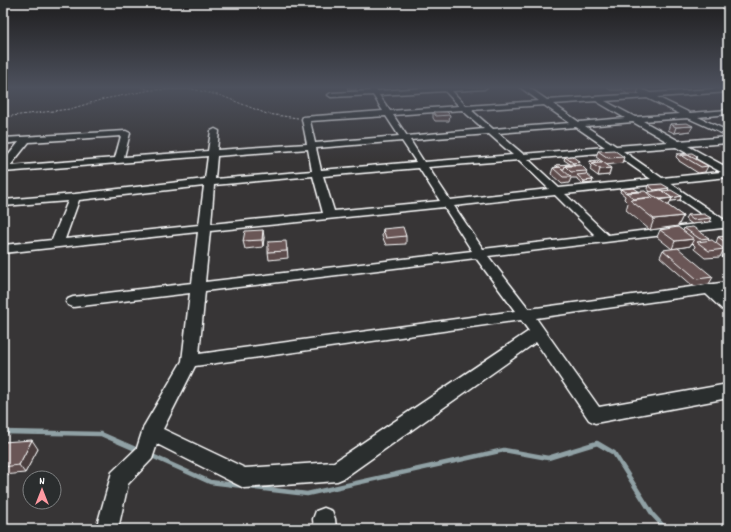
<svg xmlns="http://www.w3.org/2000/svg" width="731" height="532" viewBox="0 0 731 532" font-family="Dekko,sans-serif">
<rect width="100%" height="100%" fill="#373536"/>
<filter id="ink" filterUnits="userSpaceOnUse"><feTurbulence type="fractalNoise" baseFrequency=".025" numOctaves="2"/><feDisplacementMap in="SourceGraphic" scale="8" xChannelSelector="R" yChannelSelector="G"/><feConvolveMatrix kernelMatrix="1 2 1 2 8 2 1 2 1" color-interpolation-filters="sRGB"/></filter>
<g filter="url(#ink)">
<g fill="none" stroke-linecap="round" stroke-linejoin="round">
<!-- stream -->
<path stroke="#90a1a5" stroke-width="4.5" d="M3,432L101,434L140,451
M150,455L210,482L243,486
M248,487L307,494L504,450L548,458L597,443L614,453L653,515L666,529"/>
<defs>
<path id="street" d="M368,87H374L377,91L441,87H487L484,89L452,91L466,106L539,101L520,87H528L547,100L640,94L628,87H637L650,93L728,88V92L657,97L690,113L728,110V114L698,117L728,131V136L688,118L643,121L679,141L728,137V143L688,146L728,168V177L670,183L726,221H728V229L722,228L488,256L529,309L728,282V290L720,291L728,299V312L723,310L706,294L536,318L599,407L728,384V398L595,423L589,420L536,342L344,478L337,481L244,488L157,444L152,459L128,484L118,529H96L112,472L137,448L144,426L182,361L190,293L73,307L68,305L66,302L68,299L73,297L192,283L198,232L3,253V245L52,240L68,201L3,206V200L75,194L205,179L208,156L3,172V162L19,142L3,144V138L126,131L130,133L124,157L208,151L211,131L215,129L219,131L217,150L307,144L302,119L303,117L383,111L373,95L331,97L328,95L331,93L370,91ZM445,91L459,106L390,111L379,95ZM647,98L680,114L635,117L605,101ZM596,101L625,118L579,122L553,104ZM544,105L570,123L493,129L471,110ZM462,110L484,129L407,136L393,115ZM386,116L399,136L315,143L310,121ZM633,122L668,142L616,146L585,126ZM576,127L605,147L523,154L498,133ZM489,134L513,155L424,162L410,140ZM121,136L115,158L10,166L29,142ZM402,141L416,162L321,170L316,148ZM676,147L721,172L662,178L623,151ZM308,149L312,171L215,179L217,156ZM612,152L651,179L559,188L528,159ZM519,160L549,189L450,200L428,167ZM419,168L440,201L334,211L323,176ZM313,176L323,213L211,224L214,185ZM658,184L713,222L608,235L565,194ZM204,186L199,225L65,239L79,200ZM555,195L596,236L483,249L454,206ZM444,207L472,251L205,282L210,231ZM476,258L515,311L199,354L205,291ZM521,320L529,331L334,462L245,468L163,429L195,366Z
M324,508L332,511L335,519L336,529H314L313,519L316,511Z"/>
</defs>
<!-- street casing -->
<use href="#street" stroke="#fff" stroke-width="3"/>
<!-- path -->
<path stroke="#fff" stroke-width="1" stroke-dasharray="2.5 1.5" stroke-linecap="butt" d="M141,87L150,90
M3,117L70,109L104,99L151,90L192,89L222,96L267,114L298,118"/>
<!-- street -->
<use href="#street" fill="#2a2d2e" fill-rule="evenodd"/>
</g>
<!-- wall -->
<path fill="#5b4b4b" stroke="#fff" d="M347,87H356V90H348Z
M606,87H622L621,90H610Z
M622,87H637L639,88L637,94H627L622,90Z
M433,112L450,115L449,121H435L433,118Z
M670,124L690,131L674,133L668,130Z
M598,151L624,157L622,163L606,165L609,175L598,176L590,170L591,166L589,164L590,161L603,162L596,157Z
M677,154L697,156L696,159L708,166L705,172L698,173L679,161V160L676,157Z
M565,157L579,165L587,171L586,175L592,183L583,184L577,179V178H571L569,183L562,184L551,174L553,168L556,167V165L570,164L564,160Z
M648,185L668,190L681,196L680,200L671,201L669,205H667L683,216L678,226L650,230L626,210L628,203L624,199L625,196L620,192L621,189L647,193L648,192H651L647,189Z
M687,215L711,218L709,222L692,224L685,219Z
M684,228L709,238L708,241L716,243L718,237L728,236V262L722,257L725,252L723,251L720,257L705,258L694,249L695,246L692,243L690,246L672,249L657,237L660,230L683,231Z
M383,229L406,236V244L386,245L382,236Z
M264,237L263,247L245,249L243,241Z
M287,248L288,258L269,260L268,252Z
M663,250L713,277L709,284L693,286L660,257Z
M3,442L38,449L25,473L3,475Z"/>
<!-- shaded-wall -->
<path fill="#4a3d3d" stroke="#fff" d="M693,126L690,131L674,133L676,127Z
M580,162L579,165L572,166L573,163Z
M611,168L609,175L598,176L600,169Z
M593,180L592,183L583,184L584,181Z
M669,188L668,191L653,193L654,190Z
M681,196L680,200L671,201L672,198Z
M672,198L669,205L655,206L658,200Z
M683,216L678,226L650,230L654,219Z
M263,230L264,237L263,247L262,240Z
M694,239L690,246L672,249L675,241Z
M32,440L38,449L25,473L19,465Z"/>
<!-- building -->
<path fill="#6a5757" stroke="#fff" d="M626,87H637L639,88L628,89Z
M433,112H447L450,115L436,116Z
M687,123L693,126L676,127L670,124Z
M614,150L624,157L608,158L598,151Z
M692,153L697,156L691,157L688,155H681V156L677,154Z
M681,155H688L708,166L701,167Z
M572,156L580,162L573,163L565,157Z
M598,160L602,163H594L590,161Z
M603,162L611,168L600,169L592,164Z
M573,164L575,166H565L564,169H562L560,167H558L556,165Z
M581,165L587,171L571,172L565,166Z
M560,167L571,177H563L553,168Z
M586,174L593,180L584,181L577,175Z
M662,184L669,188L654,190L648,185Z
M634,188L640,192L626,193L621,189Z
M661,190L672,198L660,199L656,197H655L648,192Z
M671,190L681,196L672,198L662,191Z
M645,191L652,197L634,199L626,192Z
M656,197L683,216L654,219L630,200Z
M704,214L711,218L693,220L687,215Z
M403,227L406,236L386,238L383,229Z
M678,227L694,239L675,241L660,230Z
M693,227L709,238L700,239L684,228Z
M263,230L262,240L243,241L245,231Z
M728,236V244L718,237Z
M712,240L724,249L709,251L697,242Z
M286,241L287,251L268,252V242Z
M678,248L713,277L697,279L663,250Z
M32,440L19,465L3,467V442Z"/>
</g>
<!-- sky -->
<linearGradient id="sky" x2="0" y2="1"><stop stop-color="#1e1d1e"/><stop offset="0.54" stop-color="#4d515d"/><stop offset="1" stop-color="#4d515d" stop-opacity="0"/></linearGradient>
<rect width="731" height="162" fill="url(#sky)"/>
<!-- margin -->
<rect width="731" height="532" fill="none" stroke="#2a2d2e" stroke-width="16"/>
<rect x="8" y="8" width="715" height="516" fill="none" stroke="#fff" stroke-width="1.5" filter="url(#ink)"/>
<!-- north arrow -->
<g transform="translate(42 490)"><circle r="19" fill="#2a2d2e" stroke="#7f8182"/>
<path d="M0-3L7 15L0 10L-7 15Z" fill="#ff9aa2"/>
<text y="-6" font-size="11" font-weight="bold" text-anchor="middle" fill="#ffffff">N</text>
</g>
</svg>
